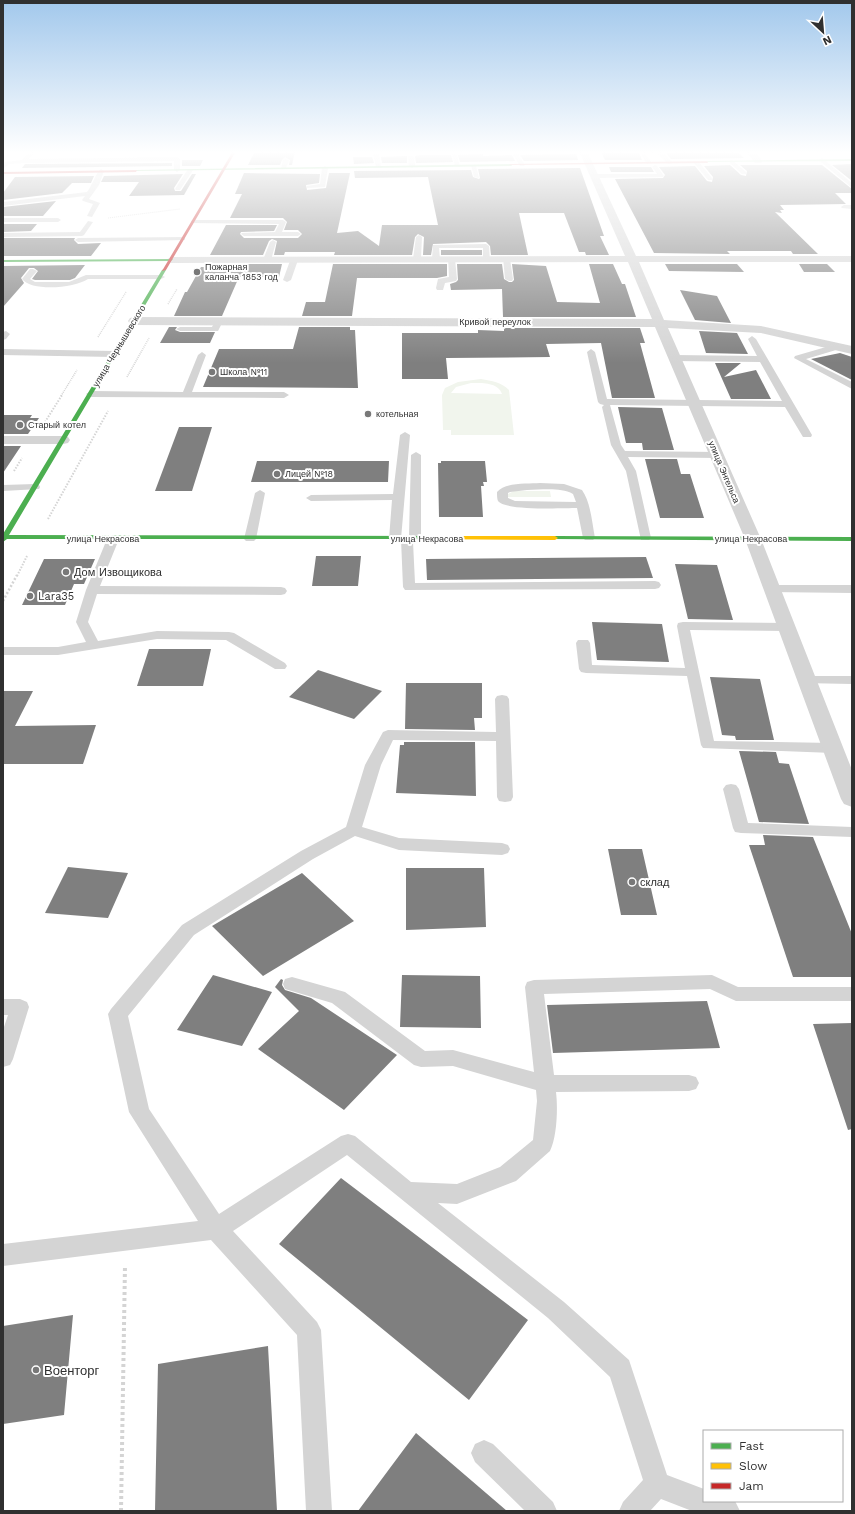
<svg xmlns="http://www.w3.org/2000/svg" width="855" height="1514" viewBox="0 0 855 1514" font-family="'Work Sans',sans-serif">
<rect width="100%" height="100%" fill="#fff"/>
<!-- green -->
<path fill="#f1f5ed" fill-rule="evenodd" d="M481,379C492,381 501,382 509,390L514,435H451V430H443L442,395L445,388L458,382ZM471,383C482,383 498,382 502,394L451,393L456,387Z
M514,491H550L551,497H508V494Z"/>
<!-- building -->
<path fill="#7f7f7f" d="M255,151H295L292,165H289L290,160L285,157L282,160L280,165H248Z
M719,151H737L744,158L671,159L666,153Z
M601,152L639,153L642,160H605Z
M483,154V156L512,155L515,161L460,162L458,155Z
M576,154L578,160L524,161L520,155Z
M420,155H451L453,162L416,163L415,156Z
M407,156V163H382L381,157Z
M353,157H372L374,163L354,164Z
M182,160H203L200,166H182Z
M172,163V166L22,168L25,164Z
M852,164V181L832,165Z
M730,165L741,175L746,176L747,171L740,165H822L852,189V193H835L846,204L780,205L784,210H780L782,213L775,212L818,254H793L791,251H727L730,254L654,253L615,179L663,178L665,175L659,167L695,166L707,181L712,182L713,177L704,166Z
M609,167H651L654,172H611Z
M580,168L604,236H600L609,255H586L585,252H579L564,213H519L528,255H491L490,246L486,242L433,244L431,255H423L424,237L418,234L415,237L412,255H334L335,252H285L284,255H274L277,241L272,239L269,241L263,255H210L226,225H277L274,231L241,232L240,234L244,238H298L302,234L298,230H284L287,222L283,218H230L242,194H235L244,173L320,174L319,183L306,185L307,190L326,188L329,173H350L337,233L358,231L379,246L382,225H438L428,177L355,178L354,171L471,170L473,177L479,179L480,178L478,169Z
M183,174L174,188L175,191H181L192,174H196L184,195L129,196L139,182H101L104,176Z
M94,176L91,183H72L62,193L3,200V193L15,177Z
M56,201L43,216H3V207Z
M3,224H37L31,231L3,232Z
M3,238H75L74,240L78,244L101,243L91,256H3Z
M441,250H482V255H441Z
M205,264H282L279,277H239L222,316H174L185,292H187L201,267H204Z
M333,264H447V276L437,278H357L352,316H302L306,302H325Z
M457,264H502L504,279L509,282H512L514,280L512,264L546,266L557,302L600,303L589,264H613L622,284H625L636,317H503L502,289L451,290L450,284L456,282L458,280Z
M665,264H737L744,272L669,271Z
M799,264H827L835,272H804Z
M85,265L75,278L70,280H35L32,279L38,271L34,268H29L21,278L24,283L3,307V266Z
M680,290L717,296L731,323L695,320Z
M169,327H177L175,330L180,332H215L210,343H160Z
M299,327H350V330H355L358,388L203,387L219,349H293Z
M504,328H640L645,343H640L655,398H612L601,343L546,344L550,357L446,358L448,379H402V333H478V330L504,331Z
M699,331L737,333L748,354L706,353Z
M840,353L852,357V380L811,359Z
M715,363H741L724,377L756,370L771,399H731Z
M618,407L662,408L674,450H643L642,443H626Z
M3,415H32L30,418H39L28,434H3Z
M179,427H212L192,491H155Z
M3,446H21L3,473Z
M645,459H677L681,474H690L704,518H660Z
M257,461H389L388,482H251Z
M441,461H485L487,482H483L484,486H481L483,517H439L438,463H441Z
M316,556H361L358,586H312Z
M646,557L653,578L427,580L426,559Z
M44,559H95L84,584H74L65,605H22Z
M675,564L717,565L733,620L688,619Z
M592,622L662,624L669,662L597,660Z
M149,649H211L203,686H137Z
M318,670L382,691L354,719L289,697Z
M710,677L760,679L774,740H736L735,736L722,735Z
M406,683H482V718H474L475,730L405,729Z
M3,691H33L15,726L96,725L83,764H3Z
M404,742H475L476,796L396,793L400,745H404Z
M739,751L776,752L779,763L789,764L809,824L759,822Z
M763,835L813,837L852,934V977H793L749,845H765Z
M608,849H642L657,915H621Z
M68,867L128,873L108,918L45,913Z
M406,868H484L486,927L406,930Z
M302,873L354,921L263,976L212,926Z
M213,975L272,992L242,1046L177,1030Z
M402,975L480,976L481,1028L400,1027Z
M281,979L283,980L282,985L285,990L311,998L397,1055L344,1110L258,1049L299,1011L275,987Z
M707,1001L720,1048L553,1053L547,1005Z
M852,1023V1129L848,1130L813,1024Z
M341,1178L528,1320L469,1400L279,1244Z
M73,1315L64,1415L3,1424V1326Z
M268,1346L277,1511H155L158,1364Z
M416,1433L507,1511H358Z"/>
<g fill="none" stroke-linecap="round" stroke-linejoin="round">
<!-- path-far4 -->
<path stroke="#d4d4d4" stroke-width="1" stroke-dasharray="1 1" stroke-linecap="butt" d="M108,218L180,209"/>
<!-- path-far3 -->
<path stroke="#d4d4d4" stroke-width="1.5" stroke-dasharray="1 1" stroke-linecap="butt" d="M168,304L177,289
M98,337L126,292
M127,377L149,338
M61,396L77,370"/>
<!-- path-far2 -->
<path stroke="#d4d4d4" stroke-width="2" stroke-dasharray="1.5 1.5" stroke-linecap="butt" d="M45,422L62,395
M14,471L22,458
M48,519L108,411
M17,576L27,556"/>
<!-- path-far1 -->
<path stroke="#d4d4d4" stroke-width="2.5" stroke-dasharray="2 2" stroke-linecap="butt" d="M3,601L17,575"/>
<!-- path -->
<path stroke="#d4d4d4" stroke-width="4" stroke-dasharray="3 3" stroke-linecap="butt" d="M121,1511L125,1265"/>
<!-- lane -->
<path fill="#d4d4d4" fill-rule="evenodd" d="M30,151H35L29,159L177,157L180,159V170L177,172L174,170V161L24,163L9,164L3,169V164L5,162L22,160Z
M639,151H662L673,163L668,164L658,154H645L652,163L647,164Z
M849,151H852V154Z
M376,152L379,154L381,168L376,167L373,154Z
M452,154L457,155L460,167L455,166Z
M514,154H518L525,165L524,166H520L513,155Z
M411,155L414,157L415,166L412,168L409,166L408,157Z
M286,158L289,160L286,168L281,169L283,160Z
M822,158L852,183V188L820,161L819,160Z
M732,160L746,172V174H742L730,163V161Z
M694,161H698L712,178V180H708L694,163Z
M471,165L476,166L479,178L474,177Z
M655,165L657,166L664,176L663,177L596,178L593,176L596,174H657L652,167Z
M325,166L328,168L325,187L307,188V186L320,184L322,168Z
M101,169L104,171L99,185L89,199L100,203L92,217L87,216L93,204L83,201L82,200L85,196L3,206V202L87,192C92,186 96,172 101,169Z
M188,169L193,170L180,190H176L175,189Z
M844,205H852V209L842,208L841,207Z
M3,218H58L61,220L58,222H3Z
M193,220H283L286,222L282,232H298L301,234L298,236H244L241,234L242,233L275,232L279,224L191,223V221Z
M88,221L93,222L84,235L82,236L3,237V233L80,232Z
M419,235L422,237L421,259L417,261L413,259L416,237Z
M183,237L185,238V240L78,242L75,240L78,238Z
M273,240L276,242L271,260L270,262H264L263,260L270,242Z
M486,244L489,246L490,261H487L483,259V248H439L440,259L436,261L432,259L433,245Z
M448,257H451L455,259L457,279L456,281L445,283L443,290H437L436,288L438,279L449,277Z
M503,257H506L510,259L513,279L512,281H509L505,279Z
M291,258H297L298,260L291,280L287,282L283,280Z
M30,269H33L37,271L30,279L35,282H69L86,275H161L165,277L161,279H88C75,288 32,292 22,279Z
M216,319H219L223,321L218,331H180L176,329L180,327H212Z
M6,331L10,334L6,339L3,340V332Z
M752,336L756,339L812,435L811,437H803L785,407L610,405L621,445L625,451L717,452L722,455L717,458L628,457L636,471L651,538L649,540H641L626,471L611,445L602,407L604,405L600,404L598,402L587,352L591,349L595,352L607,399L782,401L760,362L674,361L670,358L674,355L757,356L748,339Z
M833,345L836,346L837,348L836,350L806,359L852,382V389L794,358L795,356Z
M3,349L114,351L118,354L114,357L3,355Z
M202,352L206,355L192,392H284L289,395L284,398L91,397L86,394L91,391L183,392L198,355Z
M405,432L410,435L401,539L399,541H391L389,539L392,500L311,501L306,498L311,495L393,494L400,435Z
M416,452L421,455V539L419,541L413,542L415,583L655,581L659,582L661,585L659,588L655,589L405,590L403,587L401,539L403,537L409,536L411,455Z
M540,483L564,484L582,490C591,503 592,523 595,538L593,540H585L583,538L577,508C564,508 505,511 498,501C497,499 497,495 497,492C505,482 528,484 540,483ZM527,490C542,490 560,487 573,494L576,502L515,501L508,498V493L510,492Z
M35,484L39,485L40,487L39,489L3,491V485Z
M260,490L265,493L256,539L254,541H246L244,539L255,493Z
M113,536L117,537L119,539L100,586L281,587L285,588L287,591L285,594L281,595L97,594L88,622L98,641L157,631L229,632L234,633L285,663L287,666L285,669H275L226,640L157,639L58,655H3V647H58L86,642L76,622L86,590L107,539L109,537Z
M772,585H852V593L768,592L766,589L768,586Z
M683,622L787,623L792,624L793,627L792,630L787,631L690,630L714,741L833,743L838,745L840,748L838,751L833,753L703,748L701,745L687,676L586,673L581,672L579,669L576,643L578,640H588L590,643L592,665L685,668L677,626L678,623Z
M807,676H852V684L802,683L800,680L802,677Z
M502,695L507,696L509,699L513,797L511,801L505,802L499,801L497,797L496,741L393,740L381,765L362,827L399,838L502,843L508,845L510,849L508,853L502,855L399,850L355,836L313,859L194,935L128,1016L149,1109L219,1214L341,1136L348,1134L355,1136L411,1182L457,1184L500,1167L533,1140L537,1101L536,1090L453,1066L421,1067L414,1065L332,1003L285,989L283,984L285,979L292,977L345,992L425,1051L453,1050L534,1072L525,987L527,982L534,980L712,975L738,987H852V1001H736L710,989L544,994L554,1075H689L696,1077L699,1083L696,1089L689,1091L556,1092C558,1108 557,1137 550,1151L516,1181L457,1204L438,1203L564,1302L629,1360L667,1475L704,1489V1501H735L740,1511H692L661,1499L650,1511H619L623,1502L643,1480L610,1377L548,1318L347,1155L233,1231L317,1322L321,1330L332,1511H306L297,1335L211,1240L3,1266V1244L198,1221L129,1112L108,1014L111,1009L182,925L301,851L346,827L365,765L383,732L388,730L496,732L495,699L497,696Z
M731,784L736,785L739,789L748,823L852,827V837L741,833L735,832L733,828L723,789L726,785Z
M3,999H20L27,1002L29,1007L13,1059L10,1065L3,1067V1030L8,1015H3Z
M484,1440L493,1444L553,1502L557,1511H525L475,1462L471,1453L475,1444Z"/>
<!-- street -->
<path fill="#d4d4d4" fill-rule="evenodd" d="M579,151H587L636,256H852V262H639L664,320L761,326L852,346V354L761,333L668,328L761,539L852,770V807L844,804L841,799L745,539L655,327L134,325L130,324L128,321L130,318L134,317L652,319L628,262L171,263L166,260L171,257L625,256Z
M746,151H755L762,161L761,163H755Z
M3,436H63L68,437L70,440L68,443L63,444H3Z"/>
<!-- fast -->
<path fill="#4caf50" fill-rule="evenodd" d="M852,159V161L705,162L707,161Z
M511,164L512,166L134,171L136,170Z
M173,259L171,261L3,262V260Z
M164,269L166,270L9,535L423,536L425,537V539H7L3,542V534L162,270Z
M555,536L852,537V541L553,539V537Z"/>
<!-- slow -->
<path fill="#ffc107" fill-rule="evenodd" d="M423,536H555L558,538L555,540L421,539V537Z"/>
<!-- jam -->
<path fill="#c62828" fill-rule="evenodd" d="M233,151H236L166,270L162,271Z
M707,161L708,163L509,165L511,164Z
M137,170L136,172L3,174V172Z"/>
</g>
<!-- sky -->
<linearGradient id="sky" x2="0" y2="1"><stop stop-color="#a2c8ec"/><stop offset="0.42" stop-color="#fff"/><stop offset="1" stop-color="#fff" stop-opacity="0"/></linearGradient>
<rect width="855" height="363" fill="url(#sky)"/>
<!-- markers -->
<g fill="#787878" stroke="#fff" stroke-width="1.5">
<circle cx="197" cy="272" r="4"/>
<circle cx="212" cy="372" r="4"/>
<circle cx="368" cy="414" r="4"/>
<circle cx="20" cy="425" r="4"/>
<circle cx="277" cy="474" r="4"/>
<circle cx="66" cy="572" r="4"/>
<circle cx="30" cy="596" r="4"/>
<circle cx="632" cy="882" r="4"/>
<circle cx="36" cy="1370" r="4"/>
</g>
<g text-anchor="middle" stroke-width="4" stroke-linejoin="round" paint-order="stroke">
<!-- far-poi labels -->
<g font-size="9" fill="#303030" stroke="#fff" text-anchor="start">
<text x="205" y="270">Пожарная<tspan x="205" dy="10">каланча 1853 год</tspan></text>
<text x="220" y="375">Школа №11</text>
<text x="376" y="417">котельная</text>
<text x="28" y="428">Старый котел</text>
<text x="285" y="477">Лицей №18</text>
</g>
<!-- far-street labels -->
<g font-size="9" fill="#303030" stroke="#fff">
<text x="495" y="325">Кривой переулок</text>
<text transform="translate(119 346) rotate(-59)" y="3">улица Чернышевского</text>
<text transform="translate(724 472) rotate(67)" y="3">улица Энгельса</text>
<text x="103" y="542">улица Некрасова</text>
<text x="427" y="542">улица Некрасова</text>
<text x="751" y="542">улица Некрасова</text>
</g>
<!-- poi labels -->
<g font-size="11" fill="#303030" stroke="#fff" text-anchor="start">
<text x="74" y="576">Дом Извощикова</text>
<text x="38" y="600">Lara35</text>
<text x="640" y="886">склад</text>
</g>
<!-- near-poi labels -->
<g font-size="13" fill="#303030" stroke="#fff" text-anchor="start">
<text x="44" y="1375">Военторг</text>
</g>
</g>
<!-- border -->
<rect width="855" height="1514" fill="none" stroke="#303030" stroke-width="8"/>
<!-- legend -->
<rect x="703" y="1430" width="140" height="72" fill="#ffffff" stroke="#acacac"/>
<rect x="711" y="1443" width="20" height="6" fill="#4caf50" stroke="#acacac"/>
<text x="739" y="1450" font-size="12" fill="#303030">Fast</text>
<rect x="711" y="1463" width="20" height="6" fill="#ffc107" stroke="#acacac"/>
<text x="739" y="1470" font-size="12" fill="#303030">Slow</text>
<rect x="711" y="1483" width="20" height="6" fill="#c62828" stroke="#acacac"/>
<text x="739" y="1490" font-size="12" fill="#303030">Jam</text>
<!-- north arrow -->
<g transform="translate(823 32) rotate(154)" stroke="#ffffff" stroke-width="3" paint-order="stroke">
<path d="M0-3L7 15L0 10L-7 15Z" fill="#303030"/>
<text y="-6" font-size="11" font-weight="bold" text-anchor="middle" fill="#303030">N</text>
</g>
</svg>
